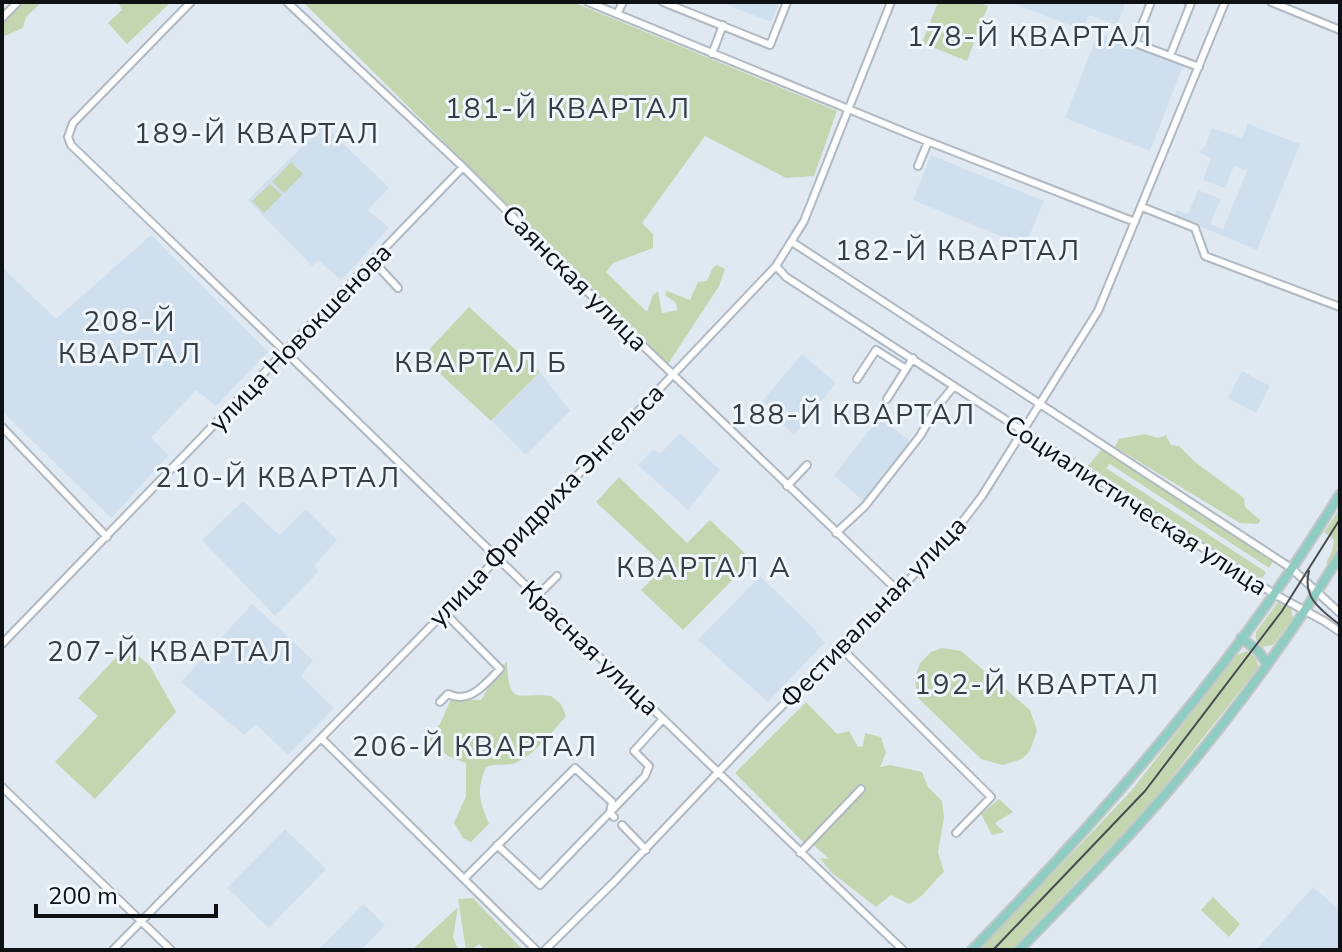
<svg xmlns="http://www.w3.org/2000/svg" width="1342" height="952" viewBox="0 0 1342 952" font-family="'Nunito Sans',sans-serif">
<rect width="100%" height="100%" fill="#e0e9f2"/>
<!-- built -->
<path fill="#d0dfed" d="M720,2H779L771,22Z
M1009,2H1126L1117,25L1089,15L1083,30Z
M1098,33L1183,66L1150,151L1065,118Z
M1248,124L1300,144L1257,250L1176,216V210L1188,214L1198,190L1221,199L1210,224L1223,229L1247,171L1234,166L1225,188L1203,180L1211,158L1199,152L1205,147L1212,128L1242,138Z
M324,125L389,188L368,210L389,228L341,280L318,260L312,266L248,200Z
M931,155L1044,201L1025,246L913,200Z
M151,235L268,352L216,406L196,390L151,438L169,455L111,518L2,411V267L56,319Z
M802,354L836,383L794,435L760,404Z
M1242,371L1270,386L1256,413L1228,398Z
M540,372L570,411L526,455L492,421Z
M880,417L911,442L863,501L834,475Z
M680,433L720,470L688,510L638,465L654,449L660,454Z
M243,501L279,535L306,509L337,540L314,566L319,571L275,616L202,540Z
M760,576L817,631L815,633L825,642L768,702L698,640Z
M252,604L313,660L301,676L334,708L288,755L256,724L244,735L181,682Z
M285,829L326,869L269,928L227,888Z
M1313,887L1340,910V950H1256Z
M363,904L385,925L361,950H318Z"/>
<!-- green -->
<path fill="#c4d6b0" d="M12,2H42L26,17L23,28L2,37V10Z
M118,2H171L127,44L108,23L122,10Z
M303,2H573L837,111L814,176L786,178L705,136L642,223L653,234V248L613,263L606,272L647,312L653,295L658,291L662,313L678,310L675,302L665,295L667,291L690,300L698,282L707,281L712,269L717,265L725,269L719,286L668,364Z
M938,2H977L988,6L967,61L922,43Z
M291,162L303,174L284,193L272,182Z
M270,184L282,195L264,213L252,201Z
M469,307L540,372L491,421L422,357Z
M1145,434L1158,438L1166,435L1171,445L1179,446L1195,462L1244,498L1245,507L1260,520L1258,524L1240,523L1115,447L1119,439Z
M1102,449L1113,454L1274,560L1269,568L1110,464L1106,468L1266,572L1261,580L1088,466Z
M619,477L687,543L710,520L752,560L683,630L641,590L665,566L596,502Z
M1340,508V545L1328,565L1326,563L1332,551L1334,540L1324,532Z
M1278,602L1291,609L1293,618L1273,645L1263,647L1256,640V632Z
M127,646L150,666L176,712L95,799L55,762L98,716L78,698Z
M942,648L961,651L1030,710L1037,730L1030,751L1022,759L1002,765L981,759L917,697L915,678L920,663L931,652Z
M1247,651L1255,657L1259,667L1149,806L1011,950H980L1132,790L1237,655Z
M507,662C509,708 517,692 551,696L561,704L566,716C553,731 531,759 512,764C503,766 496,763 486,767C476,792 479,799 489,824L471,842L463,838L454,823L466,796V763L448,756L425,737L440,724L451,699L481,700C491,686 493,671 507,662Z
M806,702L837,734L849,731L858,747L863,746L865,733L881,737L886,753L880,767L890,765L922,772L928,787L942,801L944,818L938,852L944,872C930,884 926,896 909,904L891,895L876,907L831,872L820,858L829,859L809,841L805,844L735,773Z
M999,799L1013,812L995,823L1004,832L992,835L981,814Z
M1213,897L1240,924L1229,937L1201,910Z
M473,898L523,950H485L479,944L471,950H466L458,899Z
M458,907L453,937L458,950H412Z"/>
<g fill="none" stroke-linecap="round" stroke-linejoin="round">
<defs>
<path id="minor" d="M191,2L73,123L68,137L71,145C350,412 624,684 903,950
M287,2L463,167L607,311L897,590
M588,2L914,136L1135,222
M663,2L770,45L787,2
M1151,2L1135,43L1199,67
M1271,2L1340,30
M617,14L623,2
M2,18L18,2
M712,54L723,25
M1170,56L1191,3L1188,2
M918,166L928,142
M1142,207L1195,228L1205,256L1340,307
M792,242L1291,568L1340,613
M374,262L398,288
M776,266L786,277L1274,594L1324,621L1340,632
M857,379L876,350L906,369
M887,399L913,358
M2,427L107,537
M787,486L807,465
M836,533L865,506L920,436L936,408L954,386
M536,597L557,576
M2,644L463,167
M842,649L991,797L956,833
M440,702L448,694C470,705 486,683 500,669L443,611
M321,738L536,950
M2,787L171,950
M622,825L646,850
M497,845L540,885L645,776L649,766L634,751L663,719
M800,853L861,789
M464,879L575,768L612,802L610,813L614,817
M113,950L533,522L776,266L804,221L891,2
M545,950L614,882L763,725L825,663L842,649L953,534L982,496L1098,311L1225,2"/>
<path id="major" d="M1241,638L1257,650L1267,663
M972,950C1109,809 1237,662 1340,494
M1019,950C1057,911 1095,872 1132,832C1207,750 1283,649 1340,555"/>
</defs>
<!-- minor casing -->
<use href="#minor" stroke="#b0b9c1" stroke-width="10"/>
<!-- major casing -->
<use href="#major" stroke="#c5c6c7" stroke-width="12"/>
<!-- minor -->
<use href="#minor" stroke="#fff" stroke-width="6"/>
<!-- major -->
<use href="#major" stroke="#8fcdc3" stroke-width="8"/>
<!-- tram -->
<path stroke="#484c51" stroke-width="2" d="M1309,571C1302,598 1321,610 1340,625
M993,950L1145,791L1282,611L1340,519"/>
</g>
<g text-anchor="middle" stroke-width="6" stroke-linejoin="round" paint-order="stroke">
<!-- street labels -->
<g font-size="26" fill="#0e1114" stroke="#eff6fe">
<text transform="translate(575 278) rotate(45)" y="9">Саянская улица</text>
<text transform="translate(300 337) rotate(-46)" y="9">улица Новокшенова</text>
<text transform="translate(546 505) rotate(-46)" y="9">улица Фридриха Энгельса</text>
<text transform="translate(1136 505) rotate(33)" y="9">Социалистическая улица</text>
<text transform="translate(873 612) rotate(-46)" y="9">Фестивальная улица</text>
<text transform="translate(590 648) rotate(44)" y="9">Красная улица</text>
</g>
<!-- neighbourhood labels -->
<g font-size="28" letter-spacing="2" fill="#363d44" stroke="#eff6fe">
<text x="1030" y="46">178-Й КВАРТАЛ</text>
<text x="568" y="118">181-Й КВАРТАЛ</text>
<text x="257" y="143">189-Й КВАРТАЛ</text>
<text x="958" y="260">182-Й КВАРТАЛ</text>
<text x="130" y="331">208-Й<tspan x="130" dy="32">КВАРТАЛ</tspan></text>
<text x="481" y="372">КВАРТАЛ Б</text>
<text x="853" y="424">188-Й КВАРТАЛ</text>
<text x="278" y="487">210-Й КВАРТАЛ</text>
<text x="704" y="577">КВАРТАЛ А</text>
<text x="170" y="661">207-Й КВАРТАЛ</text>
<text x="1037" y="694">192-Й КВАРТАЛ</text>
<text x="475" y="756">206-Й КВАРТАЛ</text>
</g>
</g>
<!-- border -->
<rect width="1342" height="952" fill="none" stroke="#0e1114" stroke-width="8"/>
<!-- scale -->
<path d="M36 904v12h180v-12" fill="none" stroke="#0e1114" stroke-width="4"/>
<text x="48" y="904" font-size="24" fill="#0e1114" stroke="#eff6fe" stroke-width="6" paint-order="stroke">200 m</text>
</svg>
